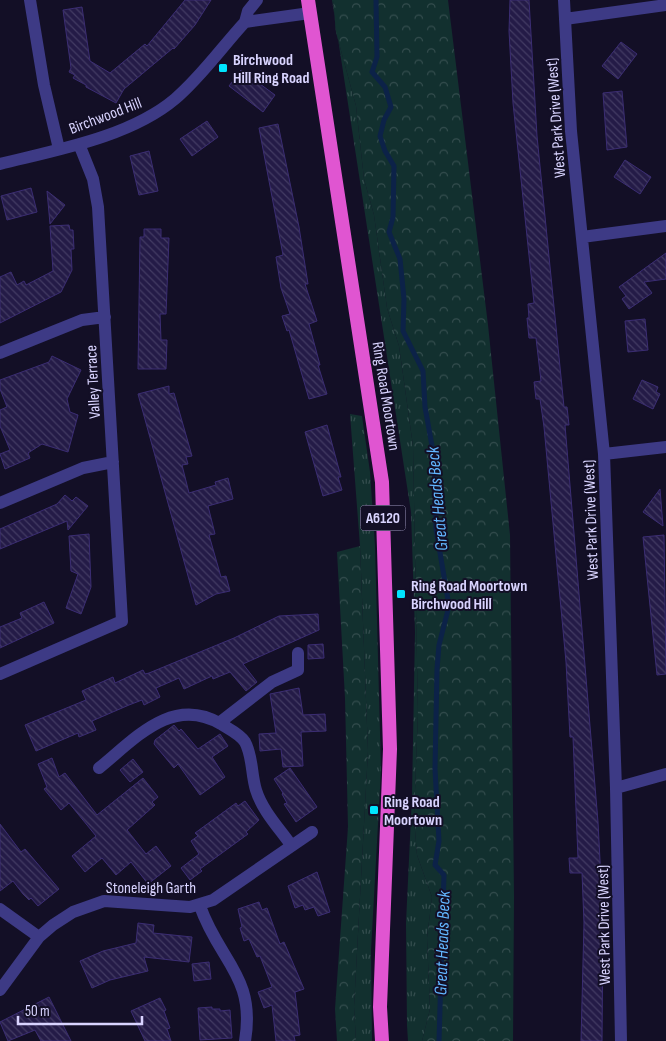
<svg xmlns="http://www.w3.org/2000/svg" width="666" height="1041" viewBox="0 0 666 1041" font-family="'Sofia Sans Condensed',sans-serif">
<defs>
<pattern id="grass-tufts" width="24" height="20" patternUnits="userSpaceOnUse" patternTransform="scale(1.25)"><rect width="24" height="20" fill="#12302f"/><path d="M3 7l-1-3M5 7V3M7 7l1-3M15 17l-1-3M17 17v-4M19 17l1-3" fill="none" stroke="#344d4e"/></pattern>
<pattern id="forest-crowns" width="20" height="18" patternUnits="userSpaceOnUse" patternTransform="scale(1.25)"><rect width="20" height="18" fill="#12302f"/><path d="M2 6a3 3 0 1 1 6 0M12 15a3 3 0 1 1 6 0" fill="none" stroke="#344d4e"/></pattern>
<pattern id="building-back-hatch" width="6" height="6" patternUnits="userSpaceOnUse" patternTransform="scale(1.25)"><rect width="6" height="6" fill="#241b47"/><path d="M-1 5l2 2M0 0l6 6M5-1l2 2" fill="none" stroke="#433b63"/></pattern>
</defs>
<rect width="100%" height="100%" fill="#130f26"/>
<!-- grass -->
<path fill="url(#grass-tufts)" d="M332,0H333L336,32L356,106L364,179L374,215L387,308L399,346L413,446L418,713L414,818L417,855L432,897L427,938L430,1009L422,1041H408L407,1025L406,923L412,796L415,632L411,512Z
M350,414L362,416L370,472L375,546L381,770L371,950L372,1041H356L354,1007L368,751L360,546Z"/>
<!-- forest -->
<path fill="url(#forest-crowns)" d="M333,0H448L488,325L510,535L514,897L513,1041H422L430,1009L427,938L432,897L417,855L414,818L418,713L413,446L399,346L387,308L374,215L364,179L356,106L336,32Z
M360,546L368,751L354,1007L356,1041H337L335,1009L348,827L345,698L337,552Z"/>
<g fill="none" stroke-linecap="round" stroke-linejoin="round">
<!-- stream -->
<path stroke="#0c2248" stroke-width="5" d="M376,0L377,57L372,72L385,87L391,107L384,120L380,136L385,151L394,166L393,217L389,232L400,259L404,299L403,331L423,371L425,407L434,457L436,529L449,606L439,645L437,669L435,769L439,841L435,865L444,875L439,1041"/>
</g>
<!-- building -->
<path fill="url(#building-back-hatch)" stroke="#3b2d73" d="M185,0H211L195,25L174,49L173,48L124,89L116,103L86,87V85L73,78L75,75L69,72L71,68L63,10L82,7L90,61L110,73L145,44L147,46Z
M510,0H529L537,136L564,407H567L569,425H565L598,822L603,918L602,1041H581L584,923L582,873H570L569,858H578L573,737H570L566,662L544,427L540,399H536L534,382L541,381L536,338H529L527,318H529L528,304L534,303L513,103L509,31Z
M621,42L637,54L618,79L602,66Z
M241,70L275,95L263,112L229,86Z
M622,91L627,147L607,150L603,93Z
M207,121L218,137L192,156L180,139Z
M278,124L299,227L308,284H305L317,321L309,324L320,365H318L327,394L309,399L289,330L287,331L282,316L290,314L281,288L276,257L283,255L259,128Z
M149,151L158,191L139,195L130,156Z
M625,160L651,177L640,194L614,177Z
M31,188L37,212L7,220L1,196Z
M47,191L65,205L50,224Z
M69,225L70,230H73L74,249H71L72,270L61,292L0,323V277L11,272L17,285L24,281L26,285L53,271L50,226Z
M144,229H161V238H169L166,314H160L161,340H167L166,369H138L140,237H144Z
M666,253V279L644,282L652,293L629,309L622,299L626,296L619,287Z
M645,319L648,350L628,352L625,321Z
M52,356L81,370L67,399L70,412L78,415L68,452L42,444L28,453L30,458L5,469L0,454L10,450L0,426V410L7,407L0,389V380L49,362Z
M642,380L658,387L656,392L660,394L653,409L633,399Z
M169,386V394L174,393L192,456L186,457L188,464L182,465L189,493L216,485L215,482L228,478L233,499L208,506L215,534L209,535L221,577L226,576L230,591L216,594L196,605L138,394Z
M327,425L341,477H338L342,490L323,496L305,432Z
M660,489L663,526L643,512Z
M65,495L72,501L76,497L88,506L68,530L67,521L0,549V529L57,504Z
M89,534L91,587L81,614L66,608L78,574L71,571L69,536Z
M664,535L666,674L657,675L643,537Z
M44,602L54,623L0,648V627L22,618L20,613Z
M318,614L319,630L243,664L257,682L246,691L230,672L213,679L212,676L184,689L179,678L156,688L160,697L144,705L142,700L129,705L92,721L96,730L79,737L78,733L36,751L25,725L86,700L82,691L113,677L115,683L143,670L145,674L149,673L234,638L279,616Z
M323,644L324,658L308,659V645Z
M299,688L303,715L325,714L326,731L301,732L303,766L283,767L281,749L260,751L259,734L276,733L270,694Z
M174,725L179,731L181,729L198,749L220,734L228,746L212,757L225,777L200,795L178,764L174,768L154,744L155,740Z
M52,758L59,777L65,773L97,815L143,778L158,797L152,802L155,805L127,830L146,854L156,846L171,866L148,884L131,862L116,875L102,858L85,872L72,856L96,836L69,803L61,810L44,789L47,787L38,764Z
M133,759L143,772L130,782L120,770Z
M290,768L317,807L296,822L284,804L287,803L282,794L283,793L274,779Z
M245,801L259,820L246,832L248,834L200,869L202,871L190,880L181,868L199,854L191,841L198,836L195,833L236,803L238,806Z
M0,824L21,852L25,849L59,889L38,906L31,898L29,900L23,894L13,881L0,891Z
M317,872L330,912L318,916L314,907L305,910L303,905L295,908L288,886Z
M259,902L262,910L267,908L280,944L284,942L304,989L295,992L300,1035L294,1036L295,1041H276L272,1005L264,1008L258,992L272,987L260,956L257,957L249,939L244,941L240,928L242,927L238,909Z
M138,923L154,925L153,933L192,937L189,962L144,957L148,971L110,980L92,988L80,961L103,951L136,943Z
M209,962L211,979L194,981L192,964Z
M49,997L71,1041H41L35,1030L8,1041L0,1022Z
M160,998L166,1010L164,1011L170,1028L167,1029L171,1041H145L131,1011Z
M212,1007V1009H220V1011L230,1010L232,1038L200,1040L198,1008Z"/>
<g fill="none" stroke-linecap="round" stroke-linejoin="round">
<!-- minor -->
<path stroke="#3d3a85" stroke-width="12" d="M30,0L44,85L59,149
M564,0L571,131L604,454L616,788L621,1041
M565,19L666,5
M245,22L310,13
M0,164C56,150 130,137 175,99C201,77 222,47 245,22L248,11L257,0
M582,237L666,226
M0,353L82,320L105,317
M604,454L666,447
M0,503L83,468L113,462
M0,674L122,621L98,207L93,179L79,144
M219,723L272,682L298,670V653
M99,768C135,739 172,695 221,724C229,729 240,734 245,742C253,757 251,774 256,790C262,810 279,828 291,845
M616,788L666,774
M200,906C219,961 256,976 245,1041
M0,909L39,937
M0,990L39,937L53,925L73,912L104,901L190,907L213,900L312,832"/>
<!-- trunk -->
<path stroke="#e055d1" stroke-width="14" d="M308,0L382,482L390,749L380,1007L382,1041"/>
</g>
<!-- markers -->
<g fill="#00e5ff" stroke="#130f26" stroke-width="2">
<rect x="218" y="63" width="10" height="10" rx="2.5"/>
<rect x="396" y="589" width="10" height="10" rx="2.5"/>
<rect x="369" y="805" width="10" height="10" rx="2.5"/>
</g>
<g text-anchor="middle" stroke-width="4" stroke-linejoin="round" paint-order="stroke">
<!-- shield labels -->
<rect fill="#130f26" stroke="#9e99be" stroke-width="1" x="360.5" y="505.5" width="45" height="25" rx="4"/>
<g font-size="15" font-weight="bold" fill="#d9d4ff">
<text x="383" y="523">A6120</text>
</g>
<!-- poi labels -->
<g font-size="16" font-weight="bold" fill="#d9d4ff" stroke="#130f26" text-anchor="start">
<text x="233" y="65">Birchwood<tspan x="233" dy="18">Hill Ring Road</tspan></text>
<text x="411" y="591">Ring Road Moortown<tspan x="411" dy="18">Birchwood Hill</tspan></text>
<text x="384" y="807">Ring Road<tspan x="384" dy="18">Moortown</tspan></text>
</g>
<!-- street labels -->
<g font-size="16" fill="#d9d4ff" stroke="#130f26">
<text transform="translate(105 115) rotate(-21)" y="6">Birchwood Hill</text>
<text transform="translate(555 118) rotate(-94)" y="6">West Park Drive (West)</text>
<text transform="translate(92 382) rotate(-93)" y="6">Valley Terrace</text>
<text transform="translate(387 396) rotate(81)" y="6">Ring Road Moortown</text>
<text transform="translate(590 520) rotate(-92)" y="6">West Park Drive (West)</text>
<text x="151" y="893">Stoneleigh Garth</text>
<text transform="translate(603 925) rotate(-91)" y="6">West Park Drive (West)</text>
</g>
<!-- water labels -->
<g font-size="18" font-style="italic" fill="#62b6ff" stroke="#130f26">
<text transform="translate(437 499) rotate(-95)" y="6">Great Heads Beck</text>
<text transform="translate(442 943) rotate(-88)" y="6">Great Heads Beck</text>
</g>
</g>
<!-- scale -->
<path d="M18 1016v8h124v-8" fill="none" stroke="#d9d4ff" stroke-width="2.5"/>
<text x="25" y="1016" font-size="15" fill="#d9d4ff" stroke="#130f26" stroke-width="4" paint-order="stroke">50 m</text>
</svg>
